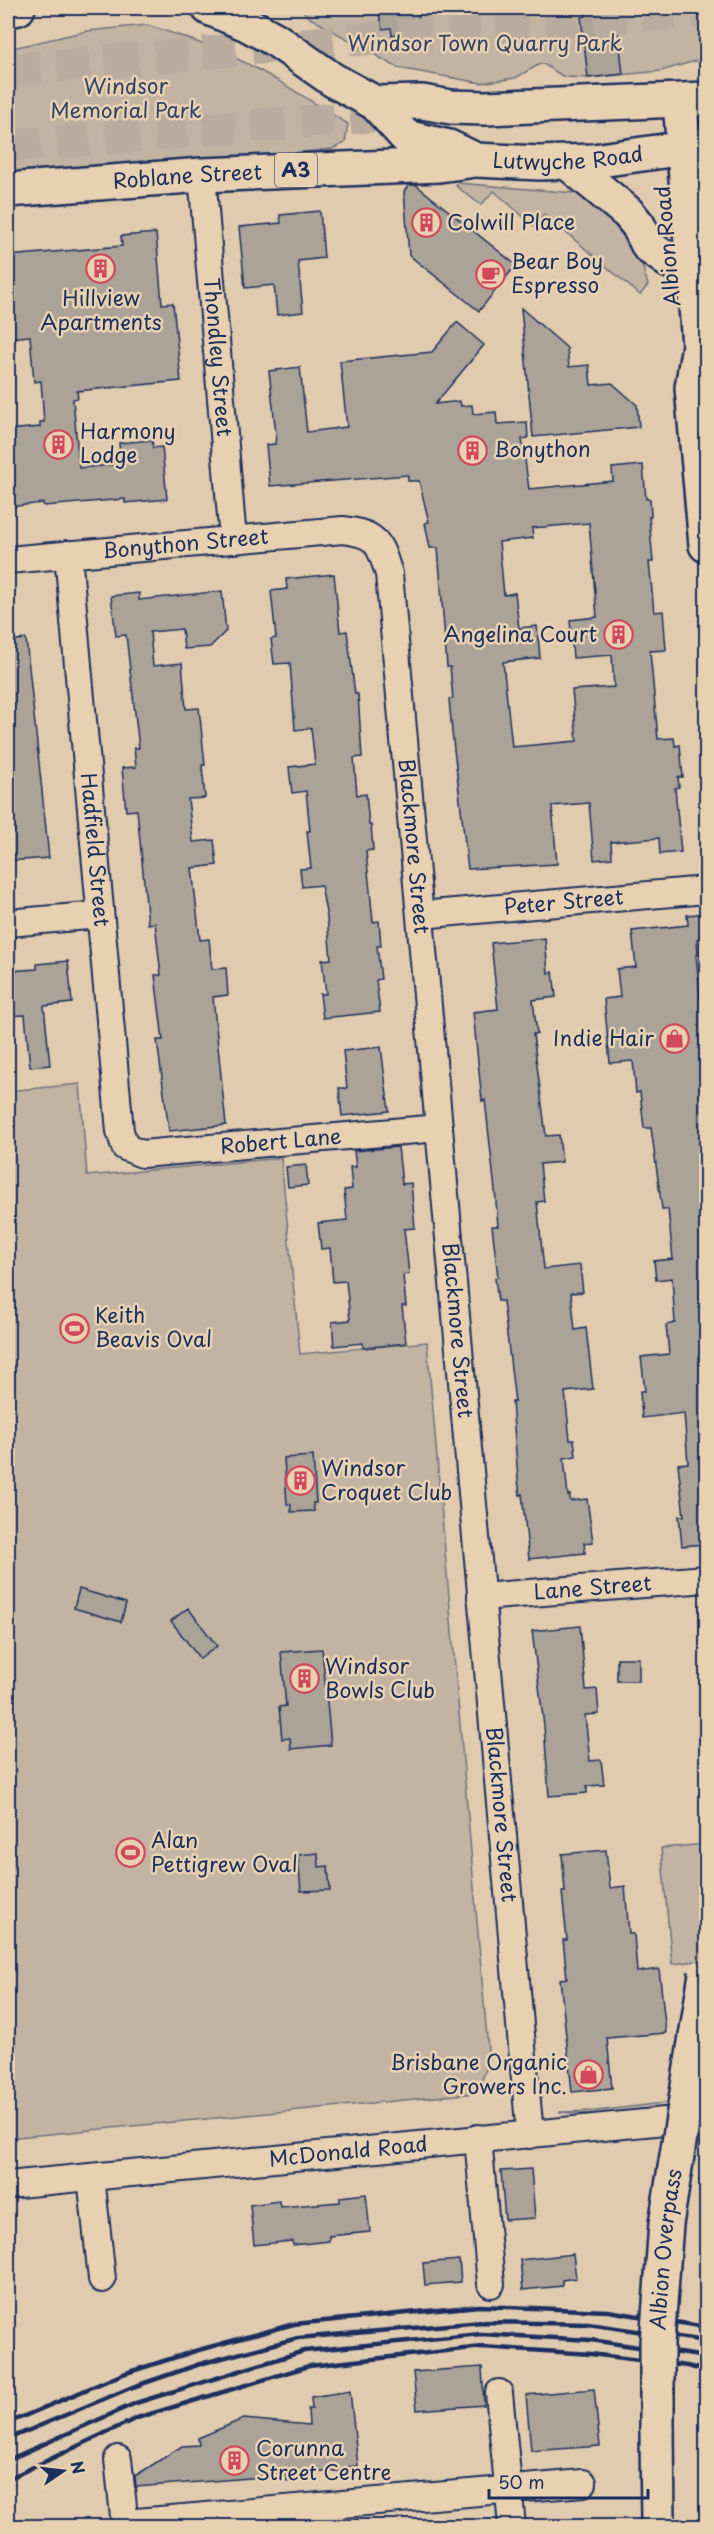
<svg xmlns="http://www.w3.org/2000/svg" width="714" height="2534" viewBox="0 0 714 2534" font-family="'Playpen Sans',sans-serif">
<rect width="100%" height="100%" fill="#e0cbae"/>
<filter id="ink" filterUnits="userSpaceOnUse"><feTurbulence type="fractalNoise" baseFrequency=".0167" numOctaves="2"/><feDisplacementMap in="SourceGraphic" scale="12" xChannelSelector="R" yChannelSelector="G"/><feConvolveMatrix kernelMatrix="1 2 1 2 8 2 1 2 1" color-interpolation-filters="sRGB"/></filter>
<g filter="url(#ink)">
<!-- green -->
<path fill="#c2b3a2" stroke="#6e7180" stroke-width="1.5" d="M300,8H706V58L661,71L588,78L564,77L542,63L515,78L481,83L398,68L310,18Z
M147,25C176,34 205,44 233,57C273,75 311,102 348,124L345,143L332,149L8,182V49L87,31Z
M458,183L576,193L604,206L638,250L648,285L640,295L544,214L534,226L494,191L481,205L456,186Z
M80,1084L87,1176L281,1158L300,1354L427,1342L489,2061L477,2093L8,2138V1091Z
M706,1844V1960L672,1964L661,1848Z
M706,2098V2102C658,2107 608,2118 559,2112L596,2111Z"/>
<!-- building -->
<path fill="#aba298" stroke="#1b2f5e" stroke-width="1.5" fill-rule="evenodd" d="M378,8H417L422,34L400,38L399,34L392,35L391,28L382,29Z
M594,8H610L611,14L616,13L623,74L588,78L581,17L586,16L585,9Z
M409,185H416L516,265L479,311L409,255L404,191Z
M320,211L324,258L298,261L303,312L277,315L274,285L245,288L239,227L281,223L280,215Z
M156,233L162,304L173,303L181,381L77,391L78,398L73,399L79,468L121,464L119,443L152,440L153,448L162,447L167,499L125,503V499L44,506L43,503L8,507V430L40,427V422H44L41,381L34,382L30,336L8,338V256L122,246L121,236Z
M521,308L567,348L569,367L589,365L591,385L612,383L637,405L639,427L533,437Z
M457,322L484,345L435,404L460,401L461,406L472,405L473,414L496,412L497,424L527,422L528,438L522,439L529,489L613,481L612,468L643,465L646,499H650L651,517H649L653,562H649L654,612L663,611L666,650L650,651L658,739L674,738L675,746L680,745L683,777H678L679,787L675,788L681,852L660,854L659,838L611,842L612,858L594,860L589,803L552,806L557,864L468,869L452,732L449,699H453L450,667H447L438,548H430L425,523L429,522L419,481H408V475L270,486L266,445L275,444L276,434L269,371L300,367L307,432L347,427L340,361L432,352ZM589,523L597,617L570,620L573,658L612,655L614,687L572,690L577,741L512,747L503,662L540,658L537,626L519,628L515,593L504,595L499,542L533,538L532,528Z
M334,574L340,632L347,631L355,694H358L362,757L354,758L357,795L366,794L369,825H371L373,850L366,851L373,922L379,921L381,946H377L381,979L376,980L380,1012L323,1018L320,994H326L322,960L331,959L327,918L321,885L302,887L300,869L311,868L307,831H310L306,791L292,793L289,767L315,764L311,728L295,730L290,663L274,664L271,639L276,638L271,591L287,589L286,579Z
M222,591L226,631L210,647L184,649L182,629L150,632L153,666L182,663L186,709L199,708L205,765H202L205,798L188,799L193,842L214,840L217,865L192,868L200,940L209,939L212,969L226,968L228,995L213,997L226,1125L169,1131L157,1040H163L155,975H161L155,923L148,924L137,810L126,811L122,768L136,767L134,748H139L126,635L116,636L111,596L139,593V600Z
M26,639L49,858L10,861L8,854V641Z
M706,913V938L697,939L698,955H696L703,1024L706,1023V1079H704L706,1101V1544L682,1546L679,1516H684L678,1464L688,1463L684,1413L642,1418L640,1391H645L641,1357L669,1354L666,1325L675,1323L672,1278L656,1280L654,1261L673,1259L668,1209H662L651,1128H644L640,1092L636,1093L633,1061L610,1063L604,999L620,997L617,969L636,967L632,931L688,925L687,915Z
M545,938L548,973L553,972L556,997L533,1000L537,1034H533L546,1136L559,1135L562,1162L540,1164L544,1201L537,1202L544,1269L580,1265L583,1292L571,1293L575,1330L586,1328L593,1389L565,1392L570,1440H574L576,1456L564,1458L568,1496L570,1495V1501L587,1499L593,1542L584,1543L585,1553L529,1559L522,1494L520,1495L518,1479L512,1402H515L503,1301H498L495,1278L498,1277L492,1226H498L495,1190L485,1100L482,1101L473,1012L498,1009L491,943Z
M68,961L72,1003L44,1006L50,1065L30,1067L25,1015L8,1016V971L37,969V964Z
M381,1047L389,1111L342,1116L339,1088H347L343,1051Z
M398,1147L402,1184L411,1183L415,1228L404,1229L409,1274L403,1275L406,1306H402L406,1343L363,1348V1343L334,1346L332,1322L350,1320L346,1281L333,1282L330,1248L321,1249L318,1223L347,1220L344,1190L352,1189L350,1167H356L354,1151Z
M306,1165L308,1185L288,1187L286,1167Z
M313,1456L316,1503H313L314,1511L291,1512V1504H287L284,1458Z
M79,1589L126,1603L121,1622L74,1608Z
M188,1608L217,1646L200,1659L171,1621Z
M580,1626L586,1690L597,1689L599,1714L585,1715L590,1761L601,1760L604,1785L587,1786V1793L549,1796L544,1726L532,1631Z
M322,1649L331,1745L291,1749L290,1738L282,1739L279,1707L286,1706L281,1652Z
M617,1658H639V1681H617Z
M606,1850L610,1888L625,1886L629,1934H634L637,1972L659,1969L666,2033L607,2038L612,2088L572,2092L560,1979L567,1978L563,1940H567L562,1892H565L562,1854Z
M318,1853L319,1867L328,1866L330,1890L301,1891L298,1855Z
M531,2169L535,2218L505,2220L501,2171Z
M366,2194L370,2232L329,2236V2241L293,2245L292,2241L254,2245L250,2205L279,2201L280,2207L340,2202V2197Z
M573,2254L576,2278L562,2280V2286L523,2290L520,2260Z
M459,2260L461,2282L425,2285L423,2263Z
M482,2367L484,2405L417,2410L413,2372Z
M594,2389L600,2446L531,2451L526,2395Z
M350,2391L358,2466L347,2467L348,2470L312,2473V2480L287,2481V2475L136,2487L135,2476L182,2446L199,2445L198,2438L243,2419L309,2425L308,2409H312L311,2397Z"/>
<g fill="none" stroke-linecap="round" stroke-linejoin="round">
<!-- motorway-tunnel -->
<path stroke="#b9ac9e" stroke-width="33" stroke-dasharray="33 16" stroke-linecap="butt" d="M8,70L637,15L706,11
M8,146L409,113"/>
<defs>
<g id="minor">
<path id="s1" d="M202,175L233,540"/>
<path id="s2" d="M68,554L120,1131L125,1147L142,1154L439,1128"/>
<path id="s3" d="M8,560L343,530C377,534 379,542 389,574L530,2135"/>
<path id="s4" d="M420,915L706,890"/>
<path d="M8,923L99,915"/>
<path id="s5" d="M481,1597L706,1579"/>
<path d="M478,2138L491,2284"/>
<path d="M91,2177L102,2279"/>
<path id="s6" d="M8,2185L706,2117"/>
<path d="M499,2393L512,2526"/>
<path d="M118,2459L125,2526"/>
<path d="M125,2523L583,2483"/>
</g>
<path id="secondary" d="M680,101L699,345L692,388L706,545
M657,2429L658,2526"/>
<g id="trunk">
<path id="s7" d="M209,8L247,24L276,40L333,80L375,103L406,137L449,147L476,160L540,163L593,161L706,145"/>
<path d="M8,10L18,8"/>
<path d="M375,103L422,102L451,107L485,108L706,99"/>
<path d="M567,162L628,213L638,225L649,247L669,261"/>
<path id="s8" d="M8,190L202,175L439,165L469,161"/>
<path d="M688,218L706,203"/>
</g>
</defs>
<!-- minor casing -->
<use href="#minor" stroke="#1b2f5e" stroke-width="30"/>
<!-- secondary casing -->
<use href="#secondary" stroke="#1b2f5e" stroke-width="38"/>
<!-- trunk casing -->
<use href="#trunk" stroke="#1b2f5e" stroke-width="38"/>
<!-- minor -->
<use href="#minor" stroke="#e8d1b1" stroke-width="26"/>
<!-- secondary -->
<use href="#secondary" stroke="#e8d1b1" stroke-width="33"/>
<!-- trunk -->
<use href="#trunk" stroke="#e8d1b1" stroke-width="33"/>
<!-- rail -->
<path stroke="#1b2f5e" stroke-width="4.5" d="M8,2423L123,2374L195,2351L294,2324L479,2306L608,2311L706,2327
M8,2439L130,2388L200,2364L298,2338L482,2322L588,2324L706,2341
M8,2460L136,2403L304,2351L481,2334L591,2340L706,2357
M8,2479L137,2418L309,2366L482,2347L591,2354L687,2366L706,2371"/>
<defs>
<g id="secondary-bridge">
<path id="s9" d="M657,2429V2343L666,2224L706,1974"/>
</g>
</defs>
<!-- secondary-bridge casing -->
<use href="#secondary-bridge" stroke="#1b2f5e" stroke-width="38" stroke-linecap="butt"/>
<!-- secondary-bridge -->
<use href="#secondary-bridge" stroke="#e8d1b1" stroke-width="33"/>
</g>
</g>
<!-- icons -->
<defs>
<symbol id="building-ring" viewBox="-11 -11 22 22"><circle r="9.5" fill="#e8d1b1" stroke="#d1495b" stroke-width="1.5"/><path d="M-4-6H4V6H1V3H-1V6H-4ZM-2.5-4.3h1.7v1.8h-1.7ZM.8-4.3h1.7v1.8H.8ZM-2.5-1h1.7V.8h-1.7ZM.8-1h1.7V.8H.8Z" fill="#d1495b"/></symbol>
<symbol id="cafe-ring" viewBox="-11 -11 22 22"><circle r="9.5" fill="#e8d1b1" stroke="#d1495b" stroke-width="1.5"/><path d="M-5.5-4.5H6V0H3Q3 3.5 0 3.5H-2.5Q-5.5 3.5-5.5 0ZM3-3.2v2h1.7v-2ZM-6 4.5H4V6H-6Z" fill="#d1495b"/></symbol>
<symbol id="shop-ring" viewBox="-11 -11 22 22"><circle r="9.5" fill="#e8d1b1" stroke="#d1495b" stroke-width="1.5"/><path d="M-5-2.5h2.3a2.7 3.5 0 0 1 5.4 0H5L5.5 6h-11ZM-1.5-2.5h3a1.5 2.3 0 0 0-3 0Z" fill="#d1495b"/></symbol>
<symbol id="stadium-ring" viewBox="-11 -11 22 22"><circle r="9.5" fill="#e8d1b1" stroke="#d1495b" stroke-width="1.5"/><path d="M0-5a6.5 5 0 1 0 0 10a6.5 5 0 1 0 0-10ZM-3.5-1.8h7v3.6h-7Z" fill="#d1495b"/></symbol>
</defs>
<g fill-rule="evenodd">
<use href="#building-ring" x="410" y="206" width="33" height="33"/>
<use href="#building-ring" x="84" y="252" width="33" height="33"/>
<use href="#cafe-ring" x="474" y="258" width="33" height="33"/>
<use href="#building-ring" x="42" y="428" width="33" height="33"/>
<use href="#building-ring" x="456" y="434" width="33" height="33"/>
<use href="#building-ring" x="602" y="618" width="33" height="33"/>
<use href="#shop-ring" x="658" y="1022" width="33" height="33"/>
<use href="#stadium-ring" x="58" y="1312" width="33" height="33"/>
<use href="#building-ring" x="284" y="1464" width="33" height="33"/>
<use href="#building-ring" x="288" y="1662" width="33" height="33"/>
<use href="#stadium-ring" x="114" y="1836" width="33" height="33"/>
<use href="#shop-ring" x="572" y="2058" width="33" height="33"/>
<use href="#building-ring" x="218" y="2444" width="33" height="33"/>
</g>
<g text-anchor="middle" stroke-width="5" stroke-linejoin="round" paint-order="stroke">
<!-- shield labels -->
<rect fill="#e8d1b1" stroke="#586077" stroke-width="1.5" x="275" y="153" width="42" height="34" rx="4.5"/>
<g font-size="20" font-weight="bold" fill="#1b2f5e">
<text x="296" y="177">A3</text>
</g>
<!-- park labels -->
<g font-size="21" fill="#344368" stroke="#e8d1b1">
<text x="485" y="51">Windsor Town Quarry Park</text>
<text x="126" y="94">Windsor<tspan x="126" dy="24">Memorial Park</tspan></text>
</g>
<!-- street labels -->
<g font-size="21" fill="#1b2f5e" stroke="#e8d1b1">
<text dy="7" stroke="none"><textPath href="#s7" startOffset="404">Lutwyche Road</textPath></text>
<text dy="7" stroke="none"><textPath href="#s8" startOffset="180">Roblane Street</textPath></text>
<text transform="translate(668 246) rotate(-95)" y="7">Albion Road</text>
<text dy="7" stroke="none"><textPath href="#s1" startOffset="183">Thondley Street</textPath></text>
<text dy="7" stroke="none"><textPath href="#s3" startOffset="178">Bonython Street</textPath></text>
<text dy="7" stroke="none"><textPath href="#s3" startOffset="680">Blackmore Street</textPath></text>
<text dy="7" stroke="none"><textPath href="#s2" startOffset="297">Hadfield Street</textPath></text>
<text dy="7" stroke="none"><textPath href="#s4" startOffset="144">Peter Street</textPath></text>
<text dy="7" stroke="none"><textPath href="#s2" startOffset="754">Robert Lane</textPath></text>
<text dy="7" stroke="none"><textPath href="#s3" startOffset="1166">Blackmore Street</textPath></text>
<text dy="7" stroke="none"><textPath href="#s5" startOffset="112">Lane Street</textPath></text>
<text dy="7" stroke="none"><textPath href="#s3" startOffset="1652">Blackmore Street</textPath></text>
<text dy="7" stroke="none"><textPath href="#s6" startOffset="342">McDonald Road</textPath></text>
<text dy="7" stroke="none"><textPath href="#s9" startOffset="180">Albion Overpass</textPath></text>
</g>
<!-- poi labels -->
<g font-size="21" fill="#1b2f5e" stroke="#e8d1b1" text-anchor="start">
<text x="447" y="230">Colwill Place</text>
<text x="511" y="269">Bear Boy<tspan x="511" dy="24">Espresso</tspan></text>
<text x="101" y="306" text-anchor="middle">Hillview<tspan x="101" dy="24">Apartments</tspan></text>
<text x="80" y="439">Harmony<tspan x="80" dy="24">Lodge</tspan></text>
<text x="494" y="457">Bonython</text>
<text x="597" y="642" text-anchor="end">Angelina Court</text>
<text x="654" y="1046" text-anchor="end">Indie Hair</text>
<text x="95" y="1323">Keith<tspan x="95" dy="24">Beavis Oval</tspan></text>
<text x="321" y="1476">Windsor<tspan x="321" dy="24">Croquet Club</tspan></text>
<text x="325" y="1674">Windsor<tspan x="325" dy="24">Bowls Club</tspan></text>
<text x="151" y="1848">Alan<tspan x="151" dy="24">Pettigrew Oval</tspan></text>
<text x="567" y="2070" text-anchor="end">Brisbane Organic<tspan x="567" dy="24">Growers Inc.</tspan></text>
<text x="256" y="2456">Corunna<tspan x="256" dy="24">Street Centre</tspan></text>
</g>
</g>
<!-- margin -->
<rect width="714" height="2534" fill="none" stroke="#e8d1b1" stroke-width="30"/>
<rect x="15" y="15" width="684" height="2504" fill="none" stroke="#1b2f5e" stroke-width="2" filter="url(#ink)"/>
<!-- north arrow -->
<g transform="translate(63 2471) rotate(76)" stroke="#e8d1b1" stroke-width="4.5" paint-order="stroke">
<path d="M0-4.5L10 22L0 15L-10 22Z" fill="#1b2f5e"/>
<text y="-9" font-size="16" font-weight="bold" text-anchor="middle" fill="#1b2f5e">N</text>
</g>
<!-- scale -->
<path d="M489 2489v9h159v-9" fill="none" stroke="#1b2f5e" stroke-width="3"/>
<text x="498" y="2489" font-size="18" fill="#1b2f5e" stroke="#e8d1b1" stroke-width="4.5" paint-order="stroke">50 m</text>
</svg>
